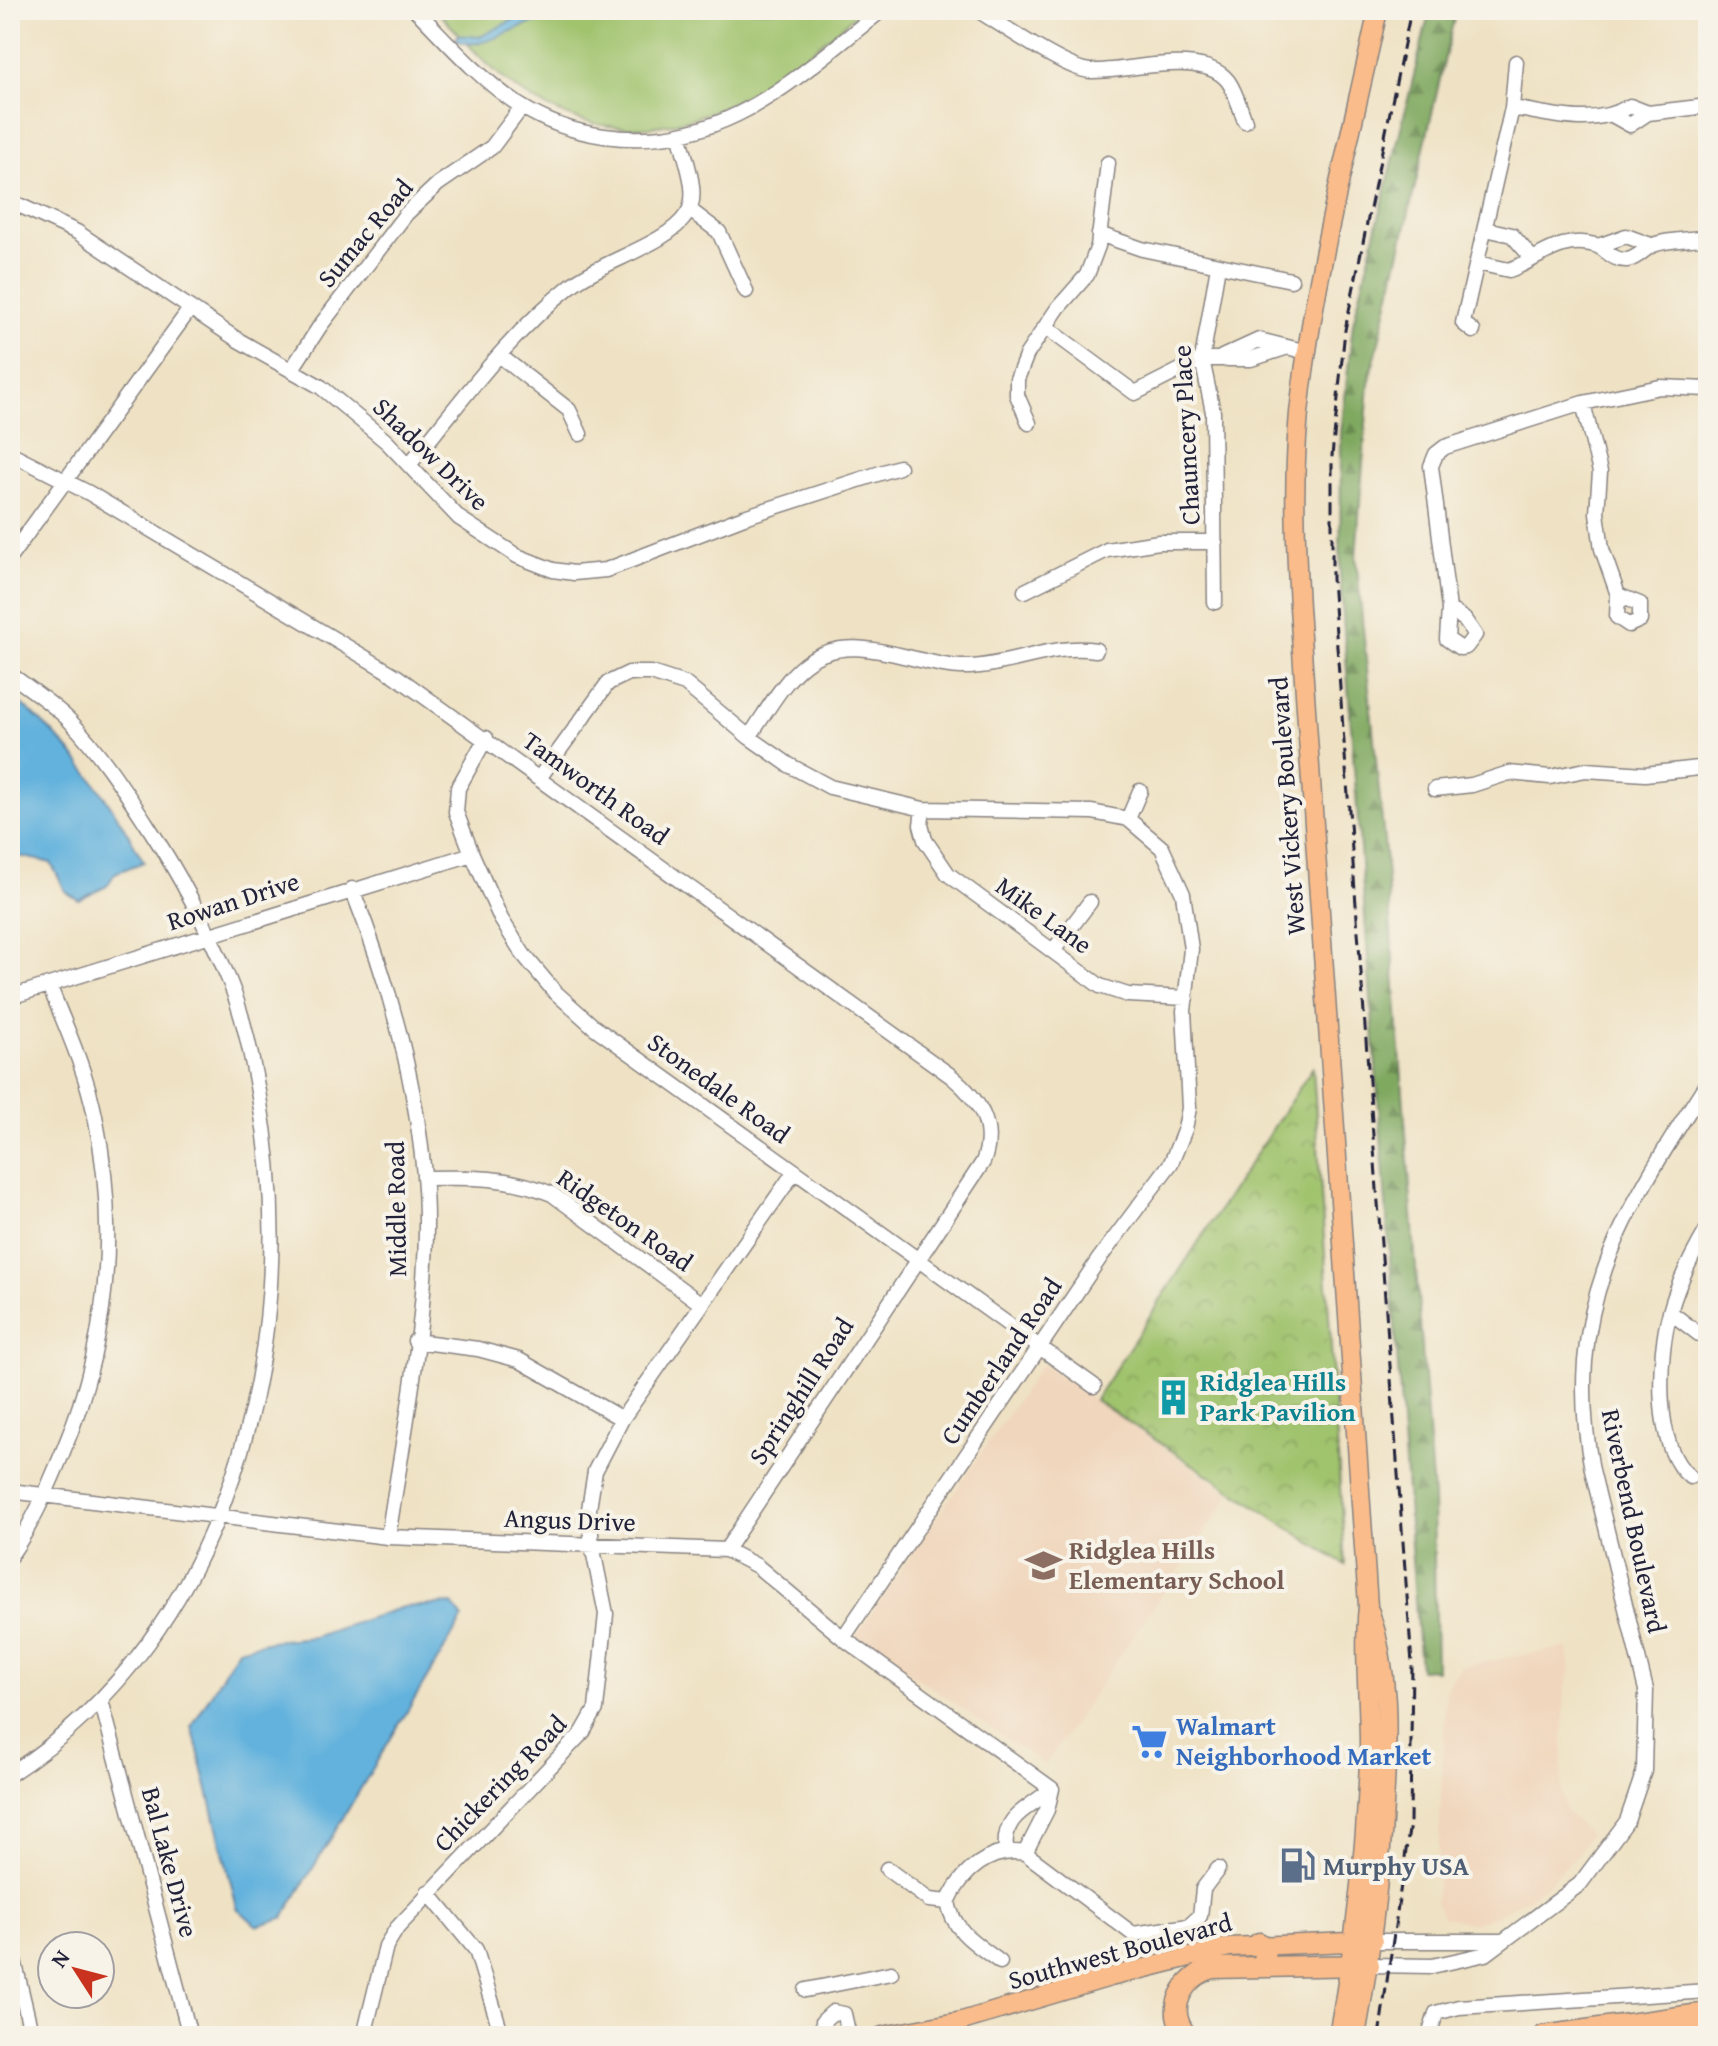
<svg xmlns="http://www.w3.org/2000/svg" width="1718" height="2046" viewBox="0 0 1718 2046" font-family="'Gentium Book Plus',serif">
<defs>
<pattern id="forest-firs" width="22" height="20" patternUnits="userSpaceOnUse" patternTransform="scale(2)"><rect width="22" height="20" fill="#80a960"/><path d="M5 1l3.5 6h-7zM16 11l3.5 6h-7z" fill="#688950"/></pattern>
<pattern id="park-crowns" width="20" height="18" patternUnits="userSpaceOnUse" patternTransform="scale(2)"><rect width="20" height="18" fill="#a0c36d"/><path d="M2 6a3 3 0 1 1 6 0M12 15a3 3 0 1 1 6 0" fill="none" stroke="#8aa75f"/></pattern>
</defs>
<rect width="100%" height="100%" fill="#f7f3e8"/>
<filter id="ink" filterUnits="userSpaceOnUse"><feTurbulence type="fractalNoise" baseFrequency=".0125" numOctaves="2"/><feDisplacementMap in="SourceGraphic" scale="16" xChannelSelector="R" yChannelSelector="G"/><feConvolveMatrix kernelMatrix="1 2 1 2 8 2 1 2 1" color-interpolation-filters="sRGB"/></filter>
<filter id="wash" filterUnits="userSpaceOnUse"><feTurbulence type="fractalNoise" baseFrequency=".006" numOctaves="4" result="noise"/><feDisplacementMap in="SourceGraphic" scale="32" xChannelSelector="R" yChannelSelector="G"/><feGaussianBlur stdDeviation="1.8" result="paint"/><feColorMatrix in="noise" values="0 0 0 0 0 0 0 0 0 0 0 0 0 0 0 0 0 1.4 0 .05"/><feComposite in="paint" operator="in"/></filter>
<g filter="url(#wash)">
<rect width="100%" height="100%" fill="#efe2c4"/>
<!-- built -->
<path fill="#f0d6bc" d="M1042,1364L1231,1494L1045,1765L856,1636Z
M1568,1647L1571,1670L1565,1690L1561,1792L1565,1810L1589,1834L1576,1856L1544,1888L1497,1915L1473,1924L1442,1916L1436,1903L1446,1688L1461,1666Z"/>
<!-- grass -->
<path fill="#a0c36d" stroke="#617254" stroke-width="2" d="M436,10H861C765,93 657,174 529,97C493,75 465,40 436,10Z"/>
<!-- forest -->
<path fill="url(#forest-firs)" stroke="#51664e" stroke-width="2" d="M1430,10H1456L1369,384L1356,557L1385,851L1433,1496L1436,1670L1420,1669L1340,576L1341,433L1353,323Z"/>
<!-- park -->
<path fill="url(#park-crowns)" stroke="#617254" stroke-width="2" d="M1313,1067L1345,1565L1095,1400Z"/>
<!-- water -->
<path fill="#63b2dd" stroke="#426a8c" stroke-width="2" d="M554,10L580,13L581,20C564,17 547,19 530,24C506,30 481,52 456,40L457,35L480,37L524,14Z
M10,695C72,742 107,795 144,862L115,873L107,886L79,900L66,892L51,863L10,854Z
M452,1604L463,1618L283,1918L257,1926L237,1908L192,1726L238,1649L270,1641L313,1637L403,1607Z"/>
</g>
<g filter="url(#ink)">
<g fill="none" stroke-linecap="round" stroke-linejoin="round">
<defs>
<path id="minor" d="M416,10C448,43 480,79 519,105C544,121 574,132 604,136C723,153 795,78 882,10
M977,10C1001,24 1065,69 1090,71C1125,73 1202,48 1228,81C1236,92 1240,109 1245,121
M1512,108C1552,114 1593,128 1630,106L1648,113
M1614,116L1630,125L1648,113L1708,106
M10,201L77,232L238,340L321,387L387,442L459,518L517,556L553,570L574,573L606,570L744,517L899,467
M690,210L719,232L746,291
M1486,229L1512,235L1532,258
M1099,234L1142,249L1291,280
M1598,246L1626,236L1651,245
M1477,263L1509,270C1539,260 1559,235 1595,245C1607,249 1612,261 1627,260C1639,258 1643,249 1653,245C1669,239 1691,240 1708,237
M1047,328L1135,393L1202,359H1251L1285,348
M1473,331L1463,323L1512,108L1516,62
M499,355L569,410L580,434
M1222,357L1259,340L1307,352
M292,369L320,326L406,214L438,184L492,147L522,107
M1583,403L1600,472L1597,513L1602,549L1618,595L1617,617L1629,625L1640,620V604L1618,595
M1029,423L1017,395V379L1027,354L1058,308L1087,275L1098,246L1108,163
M10,453L89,493L396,676L951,1076C979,1099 997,1126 983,1162L726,1550
M409,465C461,402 508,335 573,284C604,260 667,245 687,214C701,194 684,157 680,136
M10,557L190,309
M1025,591L1107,550L1159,542H1215
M1215,602L1213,412L1202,359L1218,266
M1449,609L1464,619L1475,635L1466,647L1460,648L1447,639L1449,609L1431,466L1436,454L1445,447L1583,403L1660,387L1708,389
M10,674C30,689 52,703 70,721C99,751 123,788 146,823C178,872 207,926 229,980C244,1017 252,1058 259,1097C304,1342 229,1634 10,1774
M749,737C766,713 782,682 805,664C853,626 917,669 970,667C1013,665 1054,643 1096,650
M486,738L458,788L456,812L472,854L501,919L523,954L554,991L594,1027L1094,1386
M540,777L608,683L629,673H651L685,684L749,737L789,765L830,787L923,809L1092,812L1128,819L1162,848L1183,894L1191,949L1184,1011L1189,1108L1185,1129L1171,1163L1099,1259L843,1638
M1435,789L1472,785L1509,773L1550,777L1586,770L1645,774L1708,767
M923,809L921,825L925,840L948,874L1100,986L1128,995L1186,998
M1128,819L1140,791
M352,889C389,982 415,1075 424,1175C434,1288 405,1425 388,1537
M1053,951L1090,902
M10,997L472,854
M424,1178C471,1177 508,1176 552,1194L700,1303
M1670,1312L1708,1341
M415,1341L478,1349L519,1360L622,1419
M1690,1477C1653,1448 1658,1354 1670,1312C1678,1282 1692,1255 1708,1228
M10,1491L388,1537L726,1550L757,1566L843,1638L1052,1789
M10,1556C32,1525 47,1490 62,1454C107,1346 119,1232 95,1116C86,1071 66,1027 49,985
M101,1700L190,2036
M1006,1850C1002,1815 1028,1809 1052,1789L1047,1810L1025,1853
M887,1869L929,1900L948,1902
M428,1892L476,1950L502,2036
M948,1902C962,1871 990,1847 1025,1853L1133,1934L1189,1926L1200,1916L1203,1889L1218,1869
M948,1902C953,1932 978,1945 1000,1962
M1373,1941H1501
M10,1943L32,2036
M1369,1965L1432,1966L1486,1954L1580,1884L1627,1821L1644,1771L1646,1690L1592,1470C1561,1306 1624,1213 1708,1081
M806,1990L891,1973
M364,2036L386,1946L397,1928L583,1732L596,1709L606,1614L592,1545L589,1509L595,1471L622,1419L795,1171
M826,2036L823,2021L833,2012L844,2014L849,2036
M1429,2036L1436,2013L1459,2007L1708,1991"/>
<path id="major" d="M882,2036L962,2021L1110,1977L1229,1947L1373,1941
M1338,2036C1355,1943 1366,1852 1369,1758C1370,1707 1363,1657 1368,1606L1299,607C1295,534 1292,460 1302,387C1318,260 1351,135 1378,10
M1356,2036C1371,1953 1381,1872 1385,1787C1388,1728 1389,1669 1370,1612"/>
<path id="highway" d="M1259,1943L1266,1952L1262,1967
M1668,2031L1708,2029
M1187,2036C1164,2009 1183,1978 1212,1968L1369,1965
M1543,2036L1708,2013"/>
</defs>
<!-- minor casing -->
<use href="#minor" stroke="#888280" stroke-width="17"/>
<!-- major casing -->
<use href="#major" stroke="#888280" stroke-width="21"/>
<!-- highway casing -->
<use href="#highway" stroke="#888280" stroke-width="23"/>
<!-- minor -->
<use href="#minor" stroke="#fff" stroke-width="14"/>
<!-- major -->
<use href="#major" stroke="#f9bc8a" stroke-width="18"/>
<!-- highway -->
<use href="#highway" stroke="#f9bc8a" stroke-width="20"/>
<!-- rail -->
<path stroke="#22223b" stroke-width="3" stroke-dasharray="12 6" stroke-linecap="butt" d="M1379,2036L1410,1823L1412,1664L1332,579V456L1345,330L1411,10"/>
</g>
</g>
<!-- icons -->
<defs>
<symbol id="building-bare" viewBox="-9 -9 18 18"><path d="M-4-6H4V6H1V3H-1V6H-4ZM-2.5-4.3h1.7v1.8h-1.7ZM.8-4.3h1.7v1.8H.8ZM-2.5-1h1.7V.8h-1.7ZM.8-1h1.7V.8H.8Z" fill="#0f9aa8" stroke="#f7f3e8" stroke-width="2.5" paint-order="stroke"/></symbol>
<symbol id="school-bare" viewBox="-9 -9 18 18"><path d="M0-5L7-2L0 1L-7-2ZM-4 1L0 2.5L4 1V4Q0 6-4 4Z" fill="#8d6e63" stroke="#f7f3e8" stroke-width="2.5" paint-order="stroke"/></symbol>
<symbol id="supermarket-bare" viewBox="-9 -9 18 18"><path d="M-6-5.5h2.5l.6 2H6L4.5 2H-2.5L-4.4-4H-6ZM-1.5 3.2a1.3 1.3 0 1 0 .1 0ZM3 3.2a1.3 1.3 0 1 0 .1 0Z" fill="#3f7fe0" stroke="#f7f3e8" stroke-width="2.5" paint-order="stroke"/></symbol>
<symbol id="fuel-bare" viewBox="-9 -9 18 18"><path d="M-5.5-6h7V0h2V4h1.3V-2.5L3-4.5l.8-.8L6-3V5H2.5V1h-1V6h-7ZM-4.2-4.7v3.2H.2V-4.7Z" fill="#5c6f8a" stroke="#f7f3e8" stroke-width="2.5" paint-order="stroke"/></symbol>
</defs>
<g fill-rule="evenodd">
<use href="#building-bare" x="1148" y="1372" width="51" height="51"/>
<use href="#school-bare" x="1018" y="1540" width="51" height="51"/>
<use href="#supermarket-bare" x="1124" y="1716" width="51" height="51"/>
<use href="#fuel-bare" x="1272" y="1840" width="51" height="51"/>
</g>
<g text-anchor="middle" stroke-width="8" stroke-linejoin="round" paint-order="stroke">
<!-- street labels -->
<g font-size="26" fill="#22223b" stroke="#f7f3e8">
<text transform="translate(365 233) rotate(-50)" y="9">Sumac Road</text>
<text transform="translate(1186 435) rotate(-93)" y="9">Chauncery Place</text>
<text transform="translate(431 454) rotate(44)" y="9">Shadow Drive</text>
<text transform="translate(596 788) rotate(36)" y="9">Tamworth Road</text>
<text transform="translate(1287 806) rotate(-94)" y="9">West Vickery Boulevard</text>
<text transform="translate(233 901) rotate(-18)" y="9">Rowan Drive</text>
<text transform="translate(1044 915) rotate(36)" y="9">Mike Lane</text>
<text transform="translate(719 1088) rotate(36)" y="9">Stonedale Road</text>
<text transform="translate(396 1209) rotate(-91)" y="9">Middle Road</text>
<text transform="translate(625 1220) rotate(35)" y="9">Ridgeton Road</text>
<text transform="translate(1001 1361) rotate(-56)" y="9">Cumberland Road</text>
<text transform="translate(801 1391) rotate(-57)" y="9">Springhill Road</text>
<text transform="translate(570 1520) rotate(2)" y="9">Angus Drive</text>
<text transform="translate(1634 1521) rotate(78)" y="9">Riverbend Boulevard</text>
<text transform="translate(500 1783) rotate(-46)" y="9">Chickering Road</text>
<text transform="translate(170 1862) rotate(75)" y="9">Bal Lake Drive</text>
<text transform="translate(1120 1951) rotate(-15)" y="9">Southwest Boulevard</text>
</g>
<!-- culture labels -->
<g font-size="26" font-weight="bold" fill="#0d838f" stroke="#f7f3e8" text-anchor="start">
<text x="1200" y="1391">Ridglea Hills<tspan x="1200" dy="30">Park Pavilion</tspan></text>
</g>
<!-- education labels -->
<g font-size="26" font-weight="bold" fill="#785e54" stroke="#f7f3e8" text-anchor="start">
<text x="1069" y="1559">Ridglea Hills<tspan x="1069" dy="30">Elementary School</tspan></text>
</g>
<!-- shop labels -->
<g font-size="26" font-weight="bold" fill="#366cbe" stroke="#f7f3e8" text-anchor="start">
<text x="1176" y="1735">Walmart<tspan x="1176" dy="30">Neighborhood Market</tspan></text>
</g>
<!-- service labels -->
<g font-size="26" font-weight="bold" fill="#4e5e75" stroke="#f7f3e8" text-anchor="start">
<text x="1323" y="1875">Murphy USA</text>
</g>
</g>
<!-- margin -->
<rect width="1718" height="2046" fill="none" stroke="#f7f3e8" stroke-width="40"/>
<!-- north arrow -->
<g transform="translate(76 1970) rotate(306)"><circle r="38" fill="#f7f3e8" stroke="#a29fa3" stroke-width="2"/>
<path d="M0-6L14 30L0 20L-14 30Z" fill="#c8321e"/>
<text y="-12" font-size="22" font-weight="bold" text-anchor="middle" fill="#22223b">N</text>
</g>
</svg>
